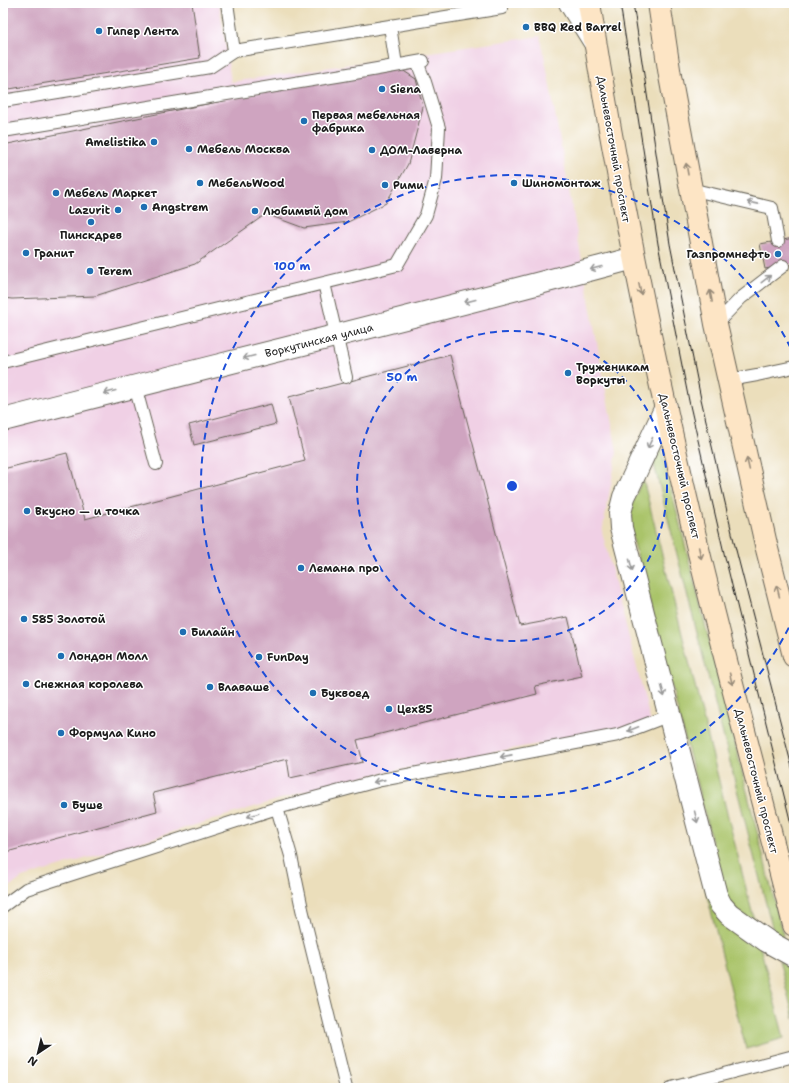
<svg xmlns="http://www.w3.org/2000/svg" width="797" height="1091" viewBox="0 0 797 1091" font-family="'Shantell Sans',sans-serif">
<rect width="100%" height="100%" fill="#fff"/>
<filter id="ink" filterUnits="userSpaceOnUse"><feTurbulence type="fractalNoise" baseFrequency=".025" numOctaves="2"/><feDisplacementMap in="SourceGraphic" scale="8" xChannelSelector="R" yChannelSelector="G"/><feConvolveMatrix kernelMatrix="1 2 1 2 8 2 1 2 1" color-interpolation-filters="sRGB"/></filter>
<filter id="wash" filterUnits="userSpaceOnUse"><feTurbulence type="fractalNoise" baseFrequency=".012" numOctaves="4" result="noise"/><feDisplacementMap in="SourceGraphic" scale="16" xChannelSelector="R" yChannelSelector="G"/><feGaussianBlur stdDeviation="0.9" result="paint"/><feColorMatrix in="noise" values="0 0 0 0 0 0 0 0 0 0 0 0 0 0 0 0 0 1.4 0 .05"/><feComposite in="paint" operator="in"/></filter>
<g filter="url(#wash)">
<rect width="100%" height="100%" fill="#ebdebb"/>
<!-- built -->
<path fill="#f0d0e5" d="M3,3H219L231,82L540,36L547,70L617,452L602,532L651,723L336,782L22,878L3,892Z"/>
<!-- green -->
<path fill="#aac46a" stroke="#637043" d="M660,445L783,935L780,939L774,935L653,460Z
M643,479L755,924L728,903L628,520L631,505Z
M666,734L717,913L760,946L784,1038L746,1049Z
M779,960L793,972L794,975V1019Z"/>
<g id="blocks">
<!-- building -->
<path fill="#cfa4c0" d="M3,3H192L200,58L3,90Z
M396,66L416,79L423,107L408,164L386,203L348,222L304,228L266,214L195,264L95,296L12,299L3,298V145Z
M794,238V264L765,269L760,244Z
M450,355L520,626L568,617L582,676L535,686L537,694L357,740L363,762L290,778L287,759L153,793L157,811L3,853V469L67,453L85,519L305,461L289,397Z
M271,404L276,424L194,445L189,425Z"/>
</g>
</g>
<g filter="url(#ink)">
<use href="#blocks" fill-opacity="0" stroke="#646054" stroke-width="1"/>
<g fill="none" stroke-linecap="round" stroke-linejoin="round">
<defs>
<path id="service" d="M227,3L234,51
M390,26L396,65
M3,101L210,67L234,51L502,8L501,3
M3,131L343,75L423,61
M690,189L772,208L778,241
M324,283L346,377
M716,324L741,298L783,266
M3,362L397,265L426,215L436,179L439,128L425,82L417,62
M729,380L757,375L794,367
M135,386L156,464
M277,808L291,856L302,909L346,1088
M3,906L26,889L277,808L381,780L618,735L670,715
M671,1088L794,1056"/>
<path id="minor" d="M570,3L595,43
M666,407L624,497L620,513L621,528L716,895L721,905L729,914L767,941L794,956
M3,420C213,366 424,315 634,258"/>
<path id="secondary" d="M589,3C618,189 656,374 700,557C730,680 763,802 794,925
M659,3L670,76L716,324L767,549L794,656"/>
</defs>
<!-- service casing -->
<use href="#service" stroke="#646054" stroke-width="14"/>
<!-- minor casing -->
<use href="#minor" stroke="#646054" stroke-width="24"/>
<!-- secondary casing -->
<use href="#secondary" stroke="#646054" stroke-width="24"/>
<!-- service -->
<use href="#service" stroke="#fff" stroke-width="12"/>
<!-- minor -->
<use href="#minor" stroke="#fff" stroke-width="22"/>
<!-- secondary -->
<use href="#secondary" stroke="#fde5c5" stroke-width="22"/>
<!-- tram -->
<path stroke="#1c1c1c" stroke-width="1" d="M620,3L658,244L689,401L724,553L794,836
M633,3L670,244L701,399L736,550L794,775"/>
</g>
<!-- one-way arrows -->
<defs><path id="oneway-shaft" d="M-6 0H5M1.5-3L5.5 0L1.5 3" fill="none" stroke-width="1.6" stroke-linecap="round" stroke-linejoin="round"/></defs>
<g stroke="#988b79">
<use href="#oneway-shaft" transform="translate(687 169) rotate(-100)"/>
<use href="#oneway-shaft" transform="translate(640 289) rotate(78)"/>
<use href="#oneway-shaft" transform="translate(711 296) rotate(-101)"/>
<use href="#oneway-shaft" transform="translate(748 464) rotate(-103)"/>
<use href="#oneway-shaft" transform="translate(700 553) rotate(77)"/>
<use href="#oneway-shaft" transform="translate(778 591) rotate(-104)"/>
<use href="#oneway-shaft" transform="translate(731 679) rotate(76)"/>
</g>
<g stroke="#999">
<use href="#oneway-shaft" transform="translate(753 203) rotate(-168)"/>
<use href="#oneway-shaft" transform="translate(596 268) rotate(165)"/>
<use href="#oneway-shaft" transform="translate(766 279) rotate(-38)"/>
<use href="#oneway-shaft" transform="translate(470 301) rotate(165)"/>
<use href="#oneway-shaft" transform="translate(249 357) rotate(166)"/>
<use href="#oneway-shaft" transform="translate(110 392) rotate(165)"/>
<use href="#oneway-shaft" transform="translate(650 443) rotate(115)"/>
<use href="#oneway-shaft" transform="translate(631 565) rotate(75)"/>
<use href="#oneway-shaft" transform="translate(663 691) rotate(75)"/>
<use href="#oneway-shaft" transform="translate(633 729) rotate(159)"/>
<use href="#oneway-shaft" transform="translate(506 756) rotate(169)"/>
<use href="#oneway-shaft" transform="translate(379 781) rotate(167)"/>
<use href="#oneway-shaft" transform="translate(253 815) rotate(162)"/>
<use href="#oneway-shaft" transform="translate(696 817) rotate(76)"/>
</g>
</g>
<!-- distance rings -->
<g fill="none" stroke="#1d4ed8" stroke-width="2" stroke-dasharray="7 5">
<circle cx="512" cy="486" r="155"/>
<path d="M794 617A311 311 0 1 1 794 355"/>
</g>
<!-- markers -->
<g fill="#1f6fb2" stroke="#fff" stroke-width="1.5">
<circle cx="526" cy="27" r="4"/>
<circle cx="99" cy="31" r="4"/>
<circle cx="382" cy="89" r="4"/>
<circle cx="304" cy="121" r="4"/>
<circle cx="154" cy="142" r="4"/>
<circle cx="189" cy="149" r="4"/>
<circle cx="372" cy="150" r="4"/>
<circle cx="200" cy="183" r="4"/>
<circle cx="514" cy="183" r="4"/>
<circle cx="385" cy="185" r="4"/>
<circle cx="56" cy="193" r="4"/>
<circle cx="144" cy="207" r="4"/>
<circle cx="118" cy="210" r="4"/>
<circle cx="255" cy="211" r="4"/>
<circle cx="91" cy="222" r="4"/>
<circle cx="26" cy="253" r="4"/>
<circle cx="778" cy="254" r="4"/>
<circle cx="90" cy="271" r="4"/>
<circle cx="568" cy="373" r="4"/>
<circle cx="27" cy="511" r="4"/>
<circle cx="301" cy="568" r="4"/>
<circle cx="24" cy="619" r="4"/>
<circle cx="183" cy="632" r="4"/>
<circle cx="61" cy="656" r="4"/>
<circle cx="259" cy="657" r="4"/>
<circle cx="26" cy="684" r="4"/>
<circle cx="210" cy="687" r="4"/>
<circle cx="313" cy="693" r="4"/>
<circle cx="389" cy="709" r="4"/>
<circle cx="61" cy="733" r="4"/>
<circle cx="64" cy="805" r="4"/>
</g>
<g text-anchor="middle" stroke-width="3" stroke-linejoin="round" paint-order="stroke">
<!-- poi labels -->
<g font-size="11" font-weight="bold" fill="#1c1c1c" stroke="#fff" text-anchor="start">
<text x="534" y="31">BBQ Red Barrel</text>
<text x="107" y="35">Гипер Лента</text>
<text x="390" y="93">Siena</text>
<text x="312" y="119">Первая мебельная<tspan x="312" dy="13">фабрика</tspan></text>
<text x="146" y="146" text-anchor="end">Amelistika</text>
<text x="197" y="153">Мебель Москва</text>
<text x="380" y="154">ДОМ-Лаверна</text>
<text x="208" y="187">МебельWood</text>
<text x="522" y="187">Шиномонтаж</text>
<text x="393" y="189">Рими</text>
<text x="64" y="197">Мебель Маркет</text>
<text x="152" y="211">Angstrem</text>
<text x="110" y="214" text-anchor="end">Lazurit</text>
<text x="263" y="215">Любимый дом</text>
<text x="91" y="239" text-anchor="middle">Пинскдрев</text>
<text x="34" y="257">Гранит</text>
<text x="770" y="258" text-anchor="end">Газпромнефть</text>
<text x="98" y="275">Terem</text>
<text x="576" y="371">Труженикам<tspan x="576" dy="13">Воркуты</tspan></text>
<text x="35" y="515">Вкусно — и точка</text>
<text x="309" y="572">Лемана про</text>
<text x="32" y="623">585 Золотой</text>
<text x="191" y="636">Билайн</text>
<text x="69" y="660">Лондон Молл</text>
<text x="267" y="661">FunDay</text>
<text x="34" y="688">Снежная королева</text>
<text x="218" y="691">Влаваше</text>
<text x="321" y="697">Буквоед</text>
<text x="397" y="713">Цех85</text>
<text x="69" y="737">Формула Кино</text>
<text x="72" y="809">Буше</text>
</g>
<!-- street labels -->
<g font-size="11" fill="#1c1c1c" stroke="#fff">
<text transform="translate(614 149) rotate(80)" y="4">Дальневосточный проспект</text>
<text transform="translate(319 340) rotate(-14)" y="4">Воркутинская улица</text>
<text transform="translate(680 466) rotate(77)" y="4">Дальневосточный проспект</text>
<text transform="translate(757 781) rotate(76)" y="4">Дальневосточный проспект</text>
</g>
</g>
<circle cx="512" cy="486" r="6" fill="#1d4ed8" stroke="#fff" stroke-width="2"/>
<g font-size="12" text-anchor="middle" font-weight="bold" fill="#1d4ed8" stroke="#fff" stroke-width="3" stroke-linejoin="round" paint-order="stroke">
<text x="292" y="270">100 m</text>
<text x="402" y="381">50 m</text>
</g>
<!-- margin -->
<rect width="797" height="1091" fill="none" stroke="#fff" stroke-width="16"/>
<!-- north arrow -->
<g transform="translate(38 1053) rotate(215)" stroke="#ffffff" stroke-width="3" paint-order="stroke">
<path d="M0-3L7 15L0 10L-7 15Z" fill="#1c1c1c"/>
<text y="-6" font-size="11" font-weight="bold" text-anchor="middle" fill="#1c1c1c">N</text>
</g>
</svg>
